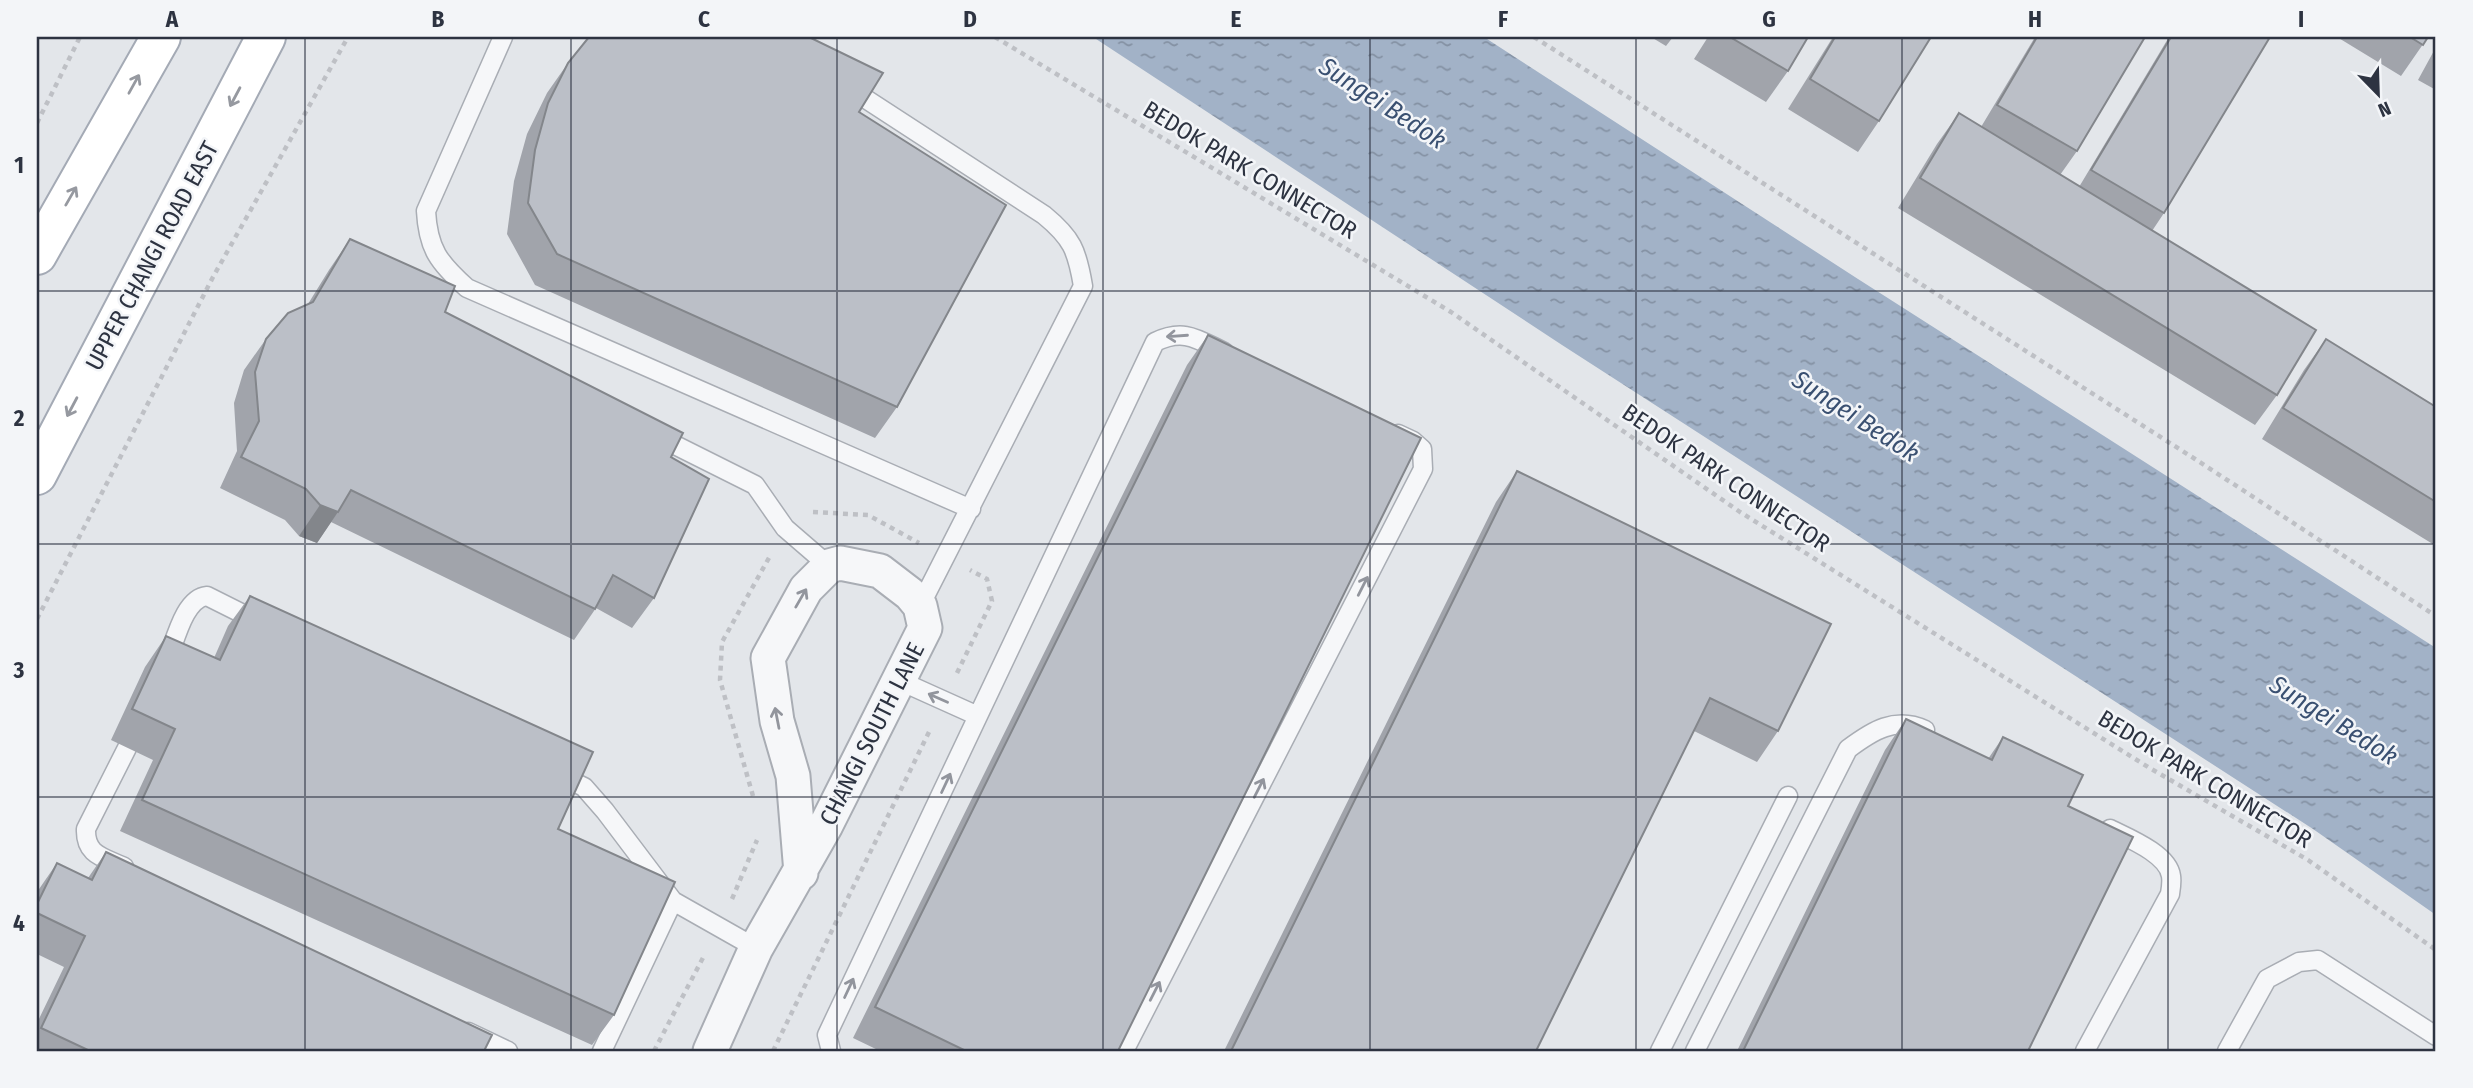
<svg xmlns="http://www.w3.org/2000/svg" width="2473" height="1088" viewBox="0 0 2473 1088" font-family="'Fira Sans Condensed',sans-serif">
<defs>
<pattern id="water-ripples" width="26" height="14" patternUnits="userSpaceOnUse" patternTransform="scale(1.75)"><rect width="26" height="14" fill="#a2b2c7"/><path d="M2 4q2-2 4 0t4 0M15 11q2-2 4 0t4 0" fill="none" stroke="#8491a3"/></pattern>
</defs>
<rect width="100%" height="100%" fill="#e3e6ea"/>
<!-- water -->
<path fill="url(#water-ripples)" d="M1093,37H1484L1858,279L2436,648V915L2313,829L1562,345Z"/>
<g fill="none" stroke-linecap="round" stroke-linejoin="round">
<defs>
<path id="lane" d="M503,37L426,211C428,249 439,263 467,288L971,509
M849,88L1044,215C1072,238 1077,250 1083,286L920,606
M655,435L755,485L785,528L829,566
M167,661C175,642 184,598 207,596L259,622
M898,680L978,716
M559,775L584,787L605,811L673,901L756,948
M124,867C103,857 85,855 86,829L127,748
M468,1032L508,1051
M602,1051L673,901
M831,1051L827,1035L1155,342C1184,328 1197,339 1224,352
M1124,1051L1423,469L1422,449L1413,441L1398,434
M1660,1051L1788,796
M1695,1051L1848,749C1872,731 1895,716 1925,730
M2085,1051L2170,894C2171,888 2172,882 2171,876C2168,854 2128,838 2110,829
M2227,1051L2267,979L2299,962L2318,960L2436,1036"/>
<path id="street" d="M710,1051L756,948L826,825L925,628L920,606L910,594L880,571L840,563L829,566L806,589L768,658L777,721L793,776L801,873"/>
<path id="primary" d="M37,255L161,37
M37,475L266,37"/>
</defs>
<!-- lane casing -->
<use href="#lane" stroke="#a9adb4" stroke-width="21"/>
<!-- street casing -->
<use href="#street" stroke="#a9adb4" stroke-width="37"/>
<!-- primary casing -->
<use href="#primary" stroke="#a4aab5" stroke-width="42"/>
<!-- path -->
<path stroke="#bec0c5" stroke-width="4.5" stroke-dasharray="5 5" stroke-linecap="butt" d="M995,37L1451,312L1740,512L2148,767L2308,860L2436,950
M1534,37L2195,459L2436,616
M37,123L80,37
M813,512L868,515L919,543
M37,619L213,277L348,37
M957,673L992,601L987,579L970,570
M753,796L720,680L722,642L770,556
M732,899L757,840
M654,1051L705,954
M773,1051L931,728"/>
<!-- lane -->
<use href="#lane" stroke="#f6f7f9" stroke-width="18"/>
<!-- street -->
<use href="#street" stroke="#f6f7f9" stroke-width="33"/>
<!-- primary -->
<use href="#primary" stroke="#fff" stroke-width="38"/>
</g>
<!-- wall -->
<path fill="#a1a4ab" d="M1651,37H1673L1666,46Z
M1708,37H1808L1788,71L1766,102L1694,59Z
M1833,37H1931L1879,121L1858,152L1788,109Z
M2035,37H2145L2077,151L2060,175L2079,187L2169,37H2270L2164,213L2152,231L2277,395L2255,425L1898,208L1937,144L1959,113L1981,127Z
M2337,37H2428L2401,76Z
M2436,47V90L2418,80Z
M568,63L859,112L897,407L875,438L535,285L507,234L514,181L527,134L547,93Z
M350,239L445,312L671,457L654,598L632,628L596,608L574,640L331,522L317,543L299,536L285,520L220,488L237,451L234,403L244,370L266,339L308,304L329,270Z
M1208,335L1118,1051H880L853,1038L1187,365Z
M2326,339L2436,407V546L2262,439L2304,370Z
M1517,471L1778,731L1757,762L1694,731L1536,1051H1224L1496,502Z
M250,596L558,829L614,1015L592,1045L120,831L153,760L111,740L145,667L166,636L214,658L228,626Z
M1906,719L1988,759L2003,737L2068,806L2028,1051H1737L1885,750Z
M106,852L484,1051H37V1023L64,967L37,954V892L57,863L88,878Z"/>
<!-- shaded-wall -->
<path fill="#83868b" d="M320,505L338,512L317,543L299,536Z"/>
<!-- building -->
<path fill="#bbbfc7" stroke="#83868b" stroke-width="2" d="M589,37H809L883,73L859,112L1006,205L897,407L557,254L528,203L535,150L548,103L568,63Z
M1730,37H1808L1788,71Z
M1835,37H1931L1879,121L1810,79Z
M2037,37H2145L2077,151L1997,105Z
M2171,37H2270L2164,213L2091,170Z
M2410,37H2428L2423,45Z
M1959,113L2316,330L2277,395L1920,178Z
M350,239L455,286L445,312L683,433L671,457L709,479L654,598L613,575L595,609L351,490L338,512L320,505L306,489L241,457L259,421L255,372L266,339L288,313L313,302Z
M1208,335L1421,438L1118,1051H966L875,1007Z
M2326,339L2436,407V502L2283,408Z
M1517,471L1831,624L1778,731L1710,698L1536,1051H1231Z
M250,596L593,752L558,829L675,882L614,1015L142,800L175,729L132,709L166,636L220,660Z
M1906,719L1992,760L2003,737L2083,775L2068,806L2133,837L2028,1051H1743Z
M106,852L492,1035L484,1051H90L41,1028L85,936L37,913V904L57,863L92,880Z"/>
<!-- one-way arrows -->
<defs><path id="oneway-shaft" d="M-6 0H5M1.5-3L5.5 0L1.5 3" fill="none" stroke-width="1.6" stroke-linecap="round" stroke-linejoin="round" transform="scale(1.75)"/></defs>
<g stroke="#9699a0">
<use href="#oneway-shaft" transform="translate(134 84) rotate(-61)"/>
<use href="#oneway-shaft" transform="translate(235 97) rotate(118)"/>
<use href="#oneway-shaft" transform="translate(71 196) rotate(-60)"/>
<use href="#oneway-shaft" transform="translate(72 407) rotate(118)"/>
</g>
<g stroke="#92959d">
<use href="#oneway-shaft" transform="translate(1177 336) rotate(176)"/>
<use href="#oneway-shaft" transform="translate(1363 586) rotate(-63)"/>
<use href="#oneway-shaft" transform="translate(801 598) rotate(-60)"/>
<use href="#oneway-shaft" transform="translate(938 698) rotate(-156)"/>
<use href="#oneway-shaft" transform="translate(777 718) rotate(-101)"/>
<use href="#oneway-shaft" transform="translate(946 783) rotate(-65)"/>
<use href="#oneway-shaft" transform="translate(1259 788) rotate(-63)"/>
<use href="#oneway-shaft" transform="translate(849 988) rotate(-65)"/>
<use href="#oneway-shaft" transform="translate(1155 991) rotate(-63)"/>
</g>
<!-- grid -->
<path fill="none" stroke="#2d3341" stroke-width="2" stroke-opacity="0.55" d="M305,37V1051M571,37V1051M837,37V1051M1103,37V1051M1370,37V1051M1636,37V1051M1902,37V1051M2168,37V1051M37,291H2436M37,544H2436M37,797H2436"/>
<g text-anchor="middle" stroke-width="5" stroke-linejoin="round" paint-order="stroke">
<!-- street labels -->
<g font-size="24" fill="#2d3341" stroke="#f3f5f8">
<text transform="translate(1250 170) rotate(31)" y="8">BEDOK PARK CONNECTOR</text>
<text transform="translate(152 256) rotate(-62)" y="8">UPPER CHANGI ROAD EAST</text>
<text transform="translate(1726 478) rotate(34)" y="8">BEDOK PARK CONNECTOR</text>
<text transform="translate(872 734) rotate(-63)" y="8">CHANGI SOUTH LANE</text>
<text transform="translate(2205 779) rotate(31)" y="8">BEDOK PARK CONNECTOR</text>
</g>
<!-- water labels -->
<g font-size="26" font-style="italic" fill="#3a5071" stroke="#f3f5f8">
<text transform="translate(1383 103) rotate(33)" y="9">Sungei Bedok</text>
<text transform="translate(1856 416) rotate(33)" y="9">Sungei Bedok</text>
<text transform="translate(2334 720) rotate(32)" y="9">Sungei Bedok</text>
</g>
</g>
<!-- border -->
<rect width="2473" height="1088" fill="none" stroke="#f3f5f8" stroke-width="77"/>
<!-- north arrow -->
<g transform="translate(2378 94) rotate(157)" stroke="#f3f5f8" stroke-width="5" paint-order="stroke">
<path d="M0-5L12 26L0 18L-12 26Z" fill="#2d3341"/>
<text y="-10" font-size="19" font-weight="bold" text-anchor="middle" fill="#2d3341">N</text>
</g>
<rect x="38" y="38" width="2396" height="1012" fill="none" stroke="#2d3341" stroke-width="2.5"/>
<g font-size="23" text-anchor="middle" font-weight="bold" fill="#2d3341">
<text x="172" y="27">A</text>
<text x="438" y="27">B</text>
<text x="704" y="27">C</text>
<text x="970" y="27">D</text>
<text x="1236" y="27">E</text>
<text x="1503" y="27">F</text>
<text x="1769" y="27">G</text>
<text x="2035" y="27">H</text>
<text x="2301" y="27">I</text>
<text x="19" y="173">1</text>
<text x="19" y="426">2</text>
<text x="19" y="678">3</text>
<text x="19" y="931">4</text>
</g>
</svg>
